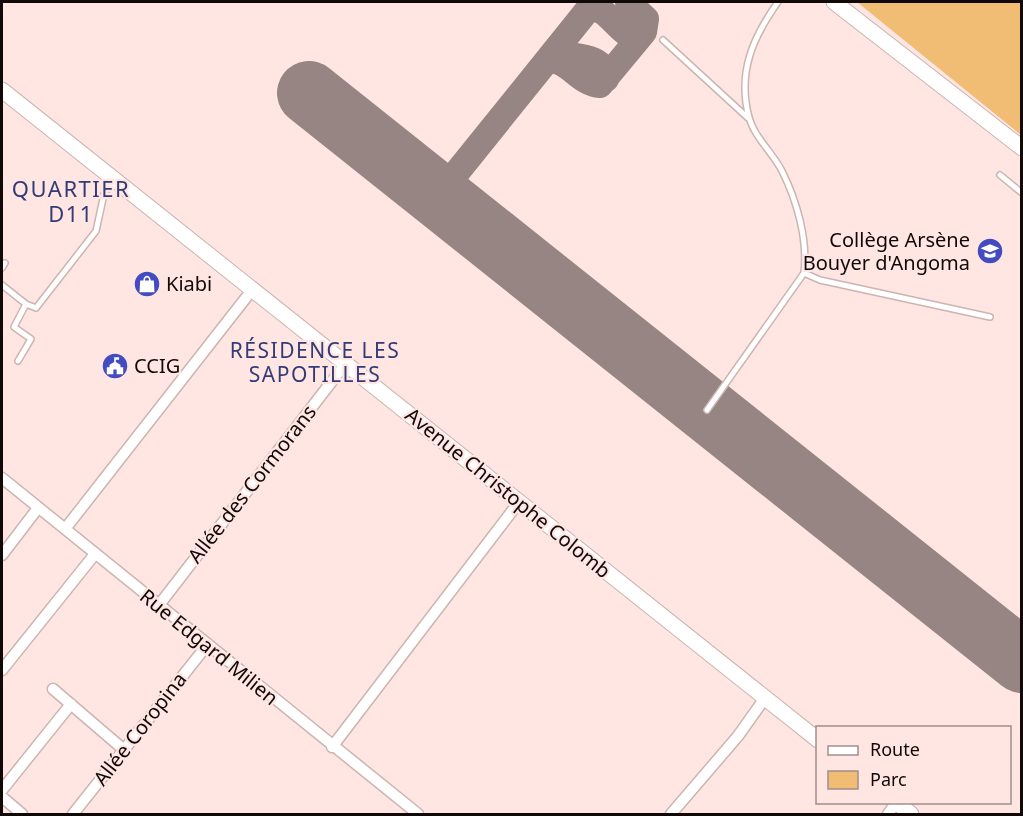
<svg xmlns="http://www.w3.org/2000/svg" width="1023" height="816" viewBox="0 0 1023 816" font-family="'Noto Sans',sans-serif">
<rect width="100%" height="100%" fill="#ffe6e2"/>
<!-- green -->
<path fill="#f1bc73" d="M857,2H1021V135Z"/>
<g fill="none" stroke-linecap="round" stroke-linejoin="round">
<!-- taxiway -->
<path stroke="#968582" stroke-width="26" d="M589,8C609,6 619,37 639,38L644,32L646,19L628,2
M561,54C579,57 605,56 606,79
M548,60C569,59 579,84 600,85L639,38
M309,93L315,84L326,87L342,119
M412,175C427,183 439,187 454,176L594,2
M454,176L452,197L460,213"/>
<!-- runway -->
<path stroke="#968582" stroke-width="64" d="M309,93L1022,661"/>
<defs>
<path id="lane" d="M663,40L748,118
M1000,175L1022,193
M2,268L5,263
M804,273L820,280L990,317
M2,285L26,304L36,308L96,231L104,194L113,181
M18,361L31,339L14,327L26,304
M707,410L804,273C808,240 797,201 782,171C773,153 754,137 749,117C737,73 753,37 778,2"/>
<path id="street" d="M2,478L418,814
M65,529L252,290
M2,555L38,508
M159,605L346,363
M2,670L95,554
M53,689L123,749
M332,747L519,502
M2,790L71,704
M2,797L22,814
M73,814L208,644
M671,814L738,736L765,698
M888,814L896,803"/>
<path id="secondary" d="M834,2L1022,148
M2,90L818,740
M896,802L911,814"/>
</defs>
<!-- lane casing -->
<use href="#lane" stroke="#ccb4b0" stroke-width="8"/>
<!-- street casing -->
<use href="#street" stroke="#ccb4b0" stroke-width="13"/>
<!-- secondary casing -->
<use href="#secondary" stroke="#ccb4b0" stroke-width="17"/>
<!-- lane -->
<use href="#lane" stroke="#fff" stroke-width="5"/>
<!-- street -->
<use href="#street" stroke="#fff" stroke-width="10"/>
<!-- secondary -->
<use href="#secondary" stroke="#fff" stroke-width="15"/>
</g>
<!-- icons -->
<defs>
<symbol id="school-disc" viewBox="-11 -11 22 22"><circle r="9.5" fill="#424bc0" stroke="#ffe6e2"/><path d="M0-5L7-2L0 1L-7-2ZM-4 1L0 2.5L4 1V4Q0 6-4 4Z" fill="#fff"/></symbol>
<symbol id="shop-disc" viewBox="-11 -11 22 22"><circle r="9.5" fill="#424bc0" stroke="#ffe6e2"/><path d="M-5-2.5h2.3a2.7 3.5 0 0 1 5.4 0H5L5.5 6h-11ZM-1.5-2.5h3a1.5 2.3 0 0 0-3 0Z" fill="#fff"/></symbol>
<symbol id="civic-disc" viewBox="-11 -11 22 22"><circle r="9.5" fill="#424bc0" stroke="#ffe6e2"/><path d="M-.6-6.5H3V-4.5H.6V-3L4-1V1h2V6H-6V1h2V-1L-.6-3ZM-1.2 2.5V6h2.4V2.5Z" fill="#fff"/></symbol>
</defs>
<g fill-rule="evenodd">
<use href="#school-disc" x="975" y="236" width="30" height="30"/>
<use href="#shop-disc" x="132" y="269" width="30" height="30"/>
<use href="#civic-disc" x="100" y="351" width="30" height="30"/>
</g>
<g text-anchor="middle" stroke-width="4.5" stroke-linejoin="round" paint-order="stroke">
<!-- poi labels -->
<g font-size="20" fill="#110908" stroke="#ffe6e2" text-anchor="start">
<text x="970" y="247" text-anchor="end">Collège Arsène<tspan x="970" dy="23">Bouyer d'Angoma</tspan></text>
<text x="166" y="291">Kiabi</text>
<text x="134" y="373">CCIG</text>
</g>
<!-- street labels -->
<g font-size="20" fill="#110908" stroke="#ffe6e2">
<text transform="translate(252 484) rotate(-52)" y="7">Allée des Cormorans</text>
<text transform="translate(508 493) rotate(39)" y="7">Avenue Christophe Colomb</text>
<text transform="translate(209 647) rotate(39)" y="7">Rue Edgard Milien</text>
<text transform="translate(140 729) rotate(-52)" y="7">Allée Coropina</text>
</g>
<!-- neighbourhood labels -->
<g font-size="21" letter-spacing="1.5" fill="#323b76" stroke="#ffe6e2">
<text x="315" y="358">RÉSIDENCE LES<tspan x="315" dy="24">SAPOTILLES</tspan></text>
</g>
<!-- quarter labels -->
<g font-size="22" letter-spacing="1.5" fill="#323b76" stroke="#ffe6e2">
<text x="71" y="197">QUARTIER<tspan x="71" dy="25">D11</tspan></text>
</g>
</g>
<!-- border -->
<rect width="1023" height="816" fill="none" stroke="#110908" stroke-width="6"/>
<!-- legend -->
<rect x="816" y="726" width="195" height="78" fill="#ffe6e2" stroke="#a08e8b" stroke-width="1.5"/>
<rect x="828" y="746" width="30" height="9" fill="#ffffff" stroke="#a08e8b" stroke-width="1.5"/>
<text x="870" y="756" font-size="18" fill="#110908">Route</text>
<rect x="828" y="771" width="30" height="18" fill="#f1bc73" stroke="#a08e8b" stroke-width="1.5"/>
<text x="870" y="786" font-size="18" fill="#110908">Parc</text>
</svg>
